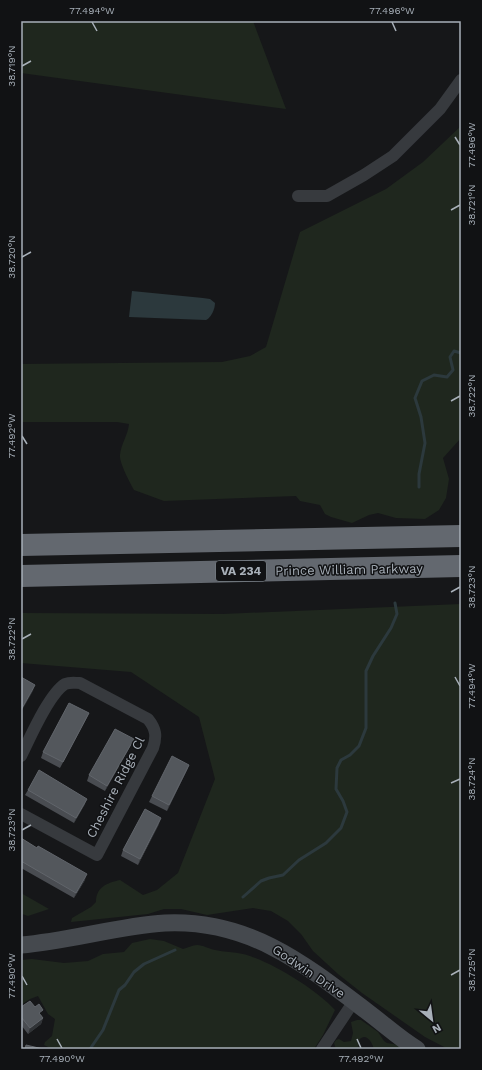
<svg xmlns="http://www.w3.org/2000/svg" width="482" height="1070" viewBox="0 0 482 1070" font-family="'Work Sans',sans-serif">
<rect width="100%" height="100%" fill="#161719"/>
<!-- green -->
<path fill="#1f271e" d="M21,21H253L286,109L21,73Z
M461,126V438L443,458L449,479L446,498L439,510L425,519L396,518L378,513L369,515L352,523L331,517L325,514L320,505L300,501L296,496L164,501L134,490C130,483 119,462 120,455C121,444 128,435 129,424L117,422H21V364L222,362L250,356L266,347L300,232L386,189L423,162Z
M461,604V1049H448L425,1037L362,993L338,974L313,951L301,934L288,921L271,911L253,908L207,915L181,909H164L148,914L71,922L72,918L91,907L96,902C96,887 107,883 120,880L143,895L157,890L178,873L215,779L199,717L131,672L21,663V613L223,614Z
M21,893L49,909L28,916L22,914Z
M150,939L164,941L183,949C187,948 193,945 197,945C203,945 209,949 215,950C224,952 234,952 243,954C270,961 316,989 335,1010L323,1035L314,1049H52L44,1045L45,1042L52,1036L55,1019L48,1014L38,996L30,999L21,1005V960L32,959L64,963L88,961L103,954L124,952L132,943Z
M357,1020H361L378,1032L384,1041L387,1043L399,1045L406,1049H374C372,1042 366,1032 359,1040L358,1049H336L334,1043L336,1040L339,1039L344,1042L351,1041L353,1033L351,1022Z"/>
<!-- water -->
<path fill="#2c393d" d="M132,291L203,298L210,299L215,303C215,309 211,318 206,320L129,317Z"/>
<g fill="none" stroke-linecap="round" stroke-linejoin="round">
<!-- stream -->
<path stroke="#2c393d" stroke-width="3" d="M419,487V474L425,443L421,417L415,398L422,381L434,375L447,377L453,370L450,357L454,351L461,353
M243,897L261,881L269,878L283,875L299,860L326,843L341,828L347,812L343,801L336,789L337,768L341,760L350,755L359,746L366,728V671L373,656L391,628L397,614L395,603
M90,1049L103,1030L119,990L125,985L134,972L144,964L175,950"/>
<!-- street -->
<path stroke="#373a3e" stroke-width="12" d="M298,196H327L364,175L393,156L440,109L461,80
M21,756C30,738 49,694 65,684C70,682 75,683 80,683L148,719C156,729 157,736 153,748L97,855L21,814
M322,1049L354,1001"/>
<!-- secondary -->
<path stroke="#45494e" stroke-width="17" d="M21,945C70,941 117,926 165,923C250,919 306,965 369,1013C385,1025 400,1039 417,1049"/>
<!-- highway -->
<path stroke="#63686f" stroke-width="22" d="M21,545L461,536
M21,576L461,566"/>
</g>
<!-- wall -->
<path fill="#494c51" d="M89,713L86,719L60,768L41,758L43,752Z
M131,745L105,791L87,781L89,775Z
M189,765L187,770L167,811L149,802L152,796Z
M28,790L85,804L74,823L25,795Z
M159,824L138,865L121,856L123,850Z
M21,838L85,880L74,898L21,868Z
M21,1007L41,1015L43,1018L41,1024L28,1034L21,1025Z"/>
<!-- shaded-wall -->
<path fill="#303336" d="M35,685L33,691L21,712V710Z
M134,739L131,745L105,791L107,786Z
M189,765L187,770L167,811L169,805Z
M87,799L85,804L74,823L76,818Z
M161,818L159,824L138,865L140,859Z
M87,874L85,880L74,898L76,893Z
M43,1018L41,1024L28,1034L30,1028Z"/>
<!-- building -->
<path fill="#53575c" stroke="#61656b" d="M21,677L35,685L21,710Z
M69,703L89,713L63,762L43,752Z
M115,729L134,739L107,786L89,775Z
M172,756L189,765L169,805L152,796Z
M39,770L87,799L76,818L28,790Z
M145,809L161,818L140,859L123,850Z
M21,838L37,848L38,846L87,874L76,893L21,861Z
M30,1001L35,1007L39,1004L43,1010L39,1013L43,1018L30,1028L22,1018L21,1019V1007Z
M26,1045L43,1049H25Z"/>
<!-- ticks -->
<path fill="none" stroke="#a8b0b9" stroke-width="1.5" d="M92,22L97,31M392,22L396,31M22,66L31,61M455,137L460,145M451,210L460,205M22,257L31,252M451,401L460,396M22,436L27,444M451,592L460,587M22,639L31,634M455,677L460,686M451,783L460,779M22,830L31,825M451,975L460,970M22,976L27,985M57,1039L62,1048M357,1039L361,1048"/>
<g text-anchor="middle" stroke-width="3" stroke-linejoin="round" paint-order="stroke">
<!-- shield labels -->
<rect fill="#111214" stroke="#7b8188" stroke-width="1" x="216" y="561" width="50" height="20" rx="3"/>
<g font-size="12" font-weight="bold" fill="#a8b0b9">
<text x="241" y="575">VA 234</text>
</g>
<!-- street labels -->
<g font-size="13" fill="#a8b0b9" stroke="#111214">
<text transform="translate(349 569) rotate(-1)" y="5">Prince William Parkway</text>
<text transform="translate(115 787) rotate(-63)" y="5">Cheshire Ridge Cl</text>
<text transform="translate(309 971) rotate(34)" y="5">Godwin Drive</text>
</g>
</g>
<!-- border -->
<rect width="482" height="1070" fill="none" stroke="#111214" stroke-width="44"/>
<!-- north arrow -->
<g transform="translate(432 1020) rotate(151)" stroke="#111214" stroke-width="3" paint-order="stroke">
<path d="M0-3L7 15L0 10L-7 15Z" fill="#a8b0b9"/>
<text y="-6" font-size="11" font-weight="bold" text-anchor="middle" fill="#a8b0b9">N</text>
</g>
<rect x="22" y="22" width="438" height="1026" fill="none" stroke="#a8b0b9" stroke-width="1.5"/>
<g font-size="10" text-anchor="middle" fill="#a8b0b9">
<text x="92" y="14">77.494°W</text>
<text x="392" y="14">77.496°W</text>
<text transform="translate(11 66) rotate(-90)" y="4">38.719°N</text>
<text transform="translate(471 145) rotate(-90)" y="4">77.496°W</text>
<text transform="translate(471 205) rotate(-90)" y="4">38.721°N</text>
<text transform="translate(11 257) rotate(-90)" y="4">38.720°N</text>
<text transform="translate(471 396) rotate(-90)" y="4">38.722°N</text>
<text transform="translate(11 436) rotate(-90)" y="4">77.492°W</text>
<text transform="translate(471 587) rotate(-90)" y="4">38.723°N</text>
<text transform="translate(11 639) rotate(-90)" y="4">38.722°N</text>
<text transform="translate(471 686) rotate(-90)" y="4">77.494°W</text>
<text transform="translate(471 779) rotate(-90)" y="4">38.724°N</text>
<text transform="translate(11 830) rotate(-90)" y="4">38.723°N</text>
<text transform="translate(471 970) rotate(-90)" y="4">38.725°N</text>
<text transform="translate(11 976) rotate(-90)" y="4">77.490°W</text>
<text x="62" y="1062">77.490°W</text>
<text x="361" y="1062">77.492°W</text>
</g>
</svg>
